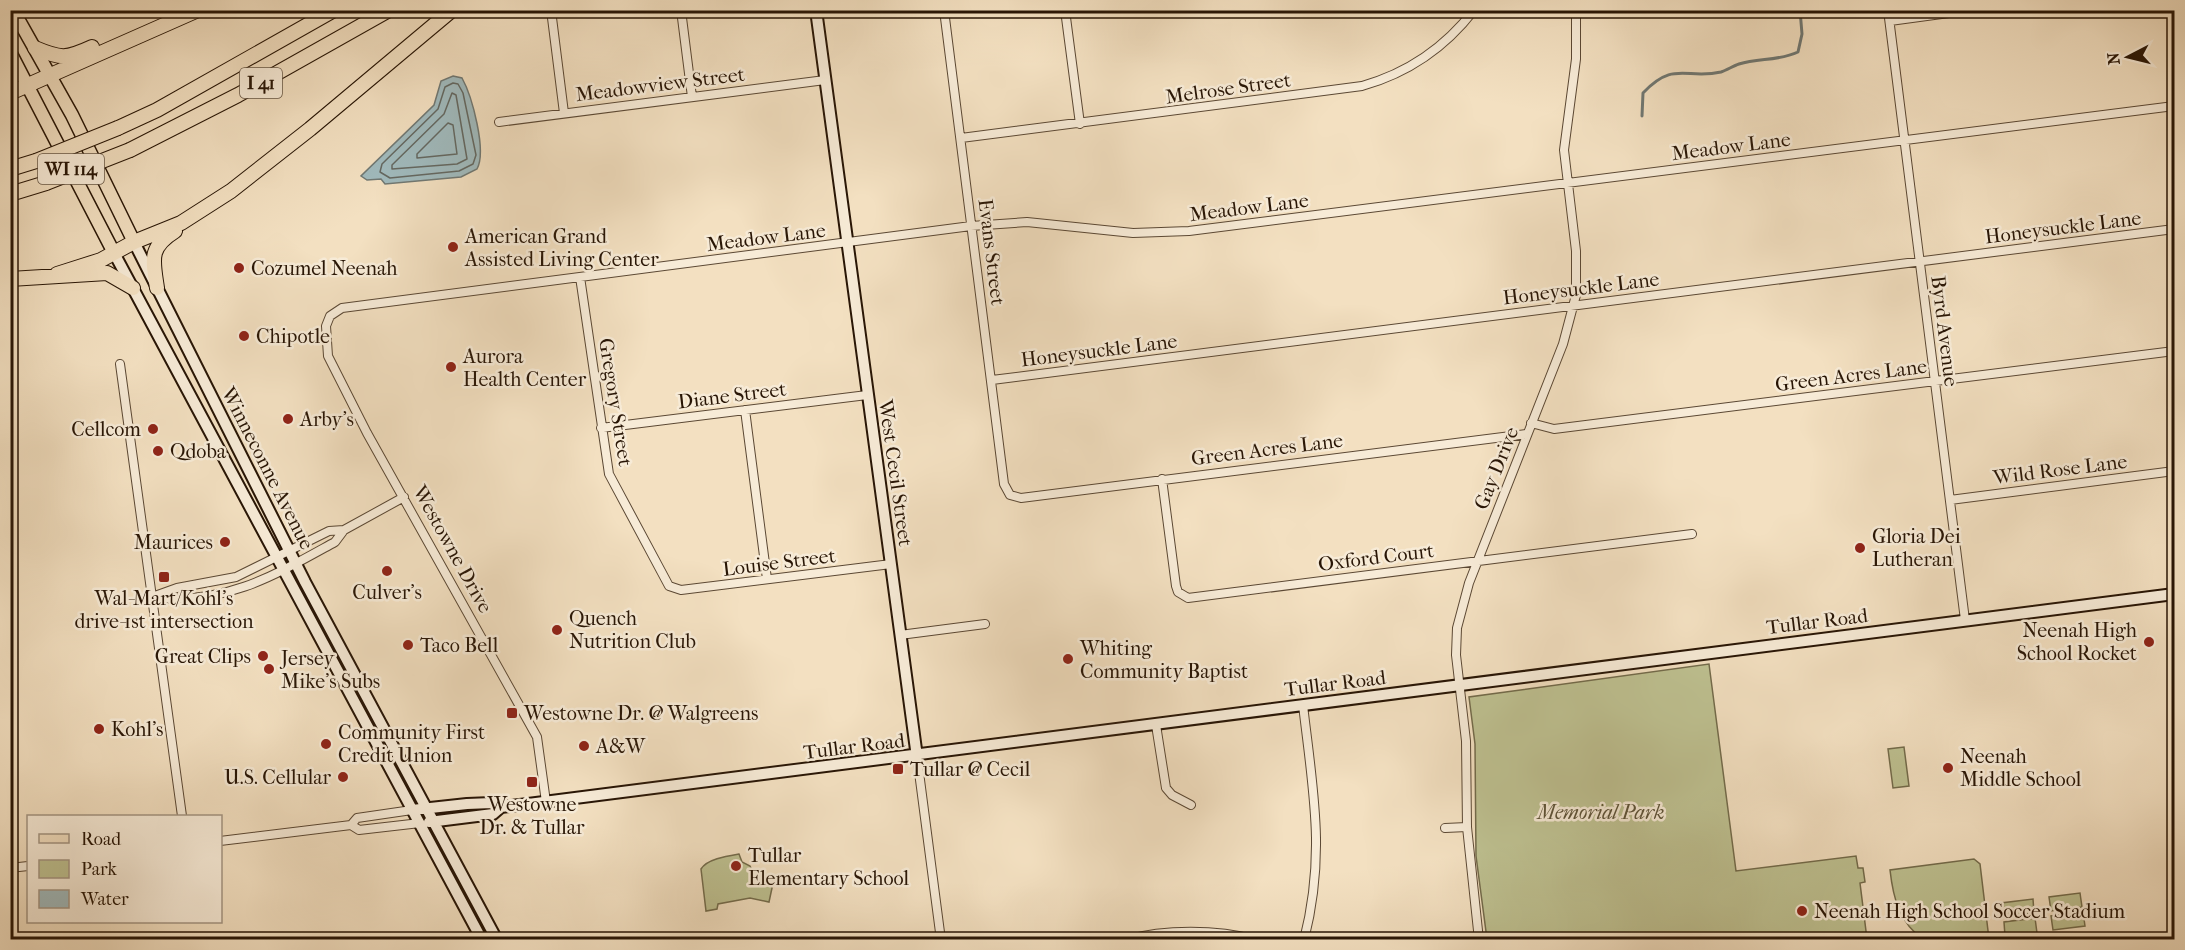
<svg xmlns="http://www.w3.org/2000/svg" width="2185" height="950" viewBox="0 0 2185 950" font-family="'IM FELL French Canon',serif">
<rect width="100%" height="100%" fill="#f3e0c1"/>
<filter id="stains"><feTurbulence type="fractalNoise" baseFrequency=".00333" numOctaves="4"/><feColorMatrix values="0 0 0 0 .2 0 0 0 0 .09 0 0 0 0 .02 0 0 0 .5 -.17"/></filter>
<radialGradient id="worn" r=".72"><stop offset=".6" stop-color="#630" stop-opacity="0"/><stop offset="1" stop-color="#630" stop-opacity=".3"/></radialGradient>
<!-- green -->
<path fill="#bec191" stroke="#736b4b" stroke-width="1.5" d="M1709,664L1736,871L1856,856L1858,868H1863L1865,882L1860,883L1867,939H1487L1476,856L1475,744L1469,697Z
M1904,747L1909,786L1893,788L1888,749Z
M739,854L742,862L750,866L754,874L767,877L772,888L769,902L750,898L718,904L717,909L706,911L701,869C707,859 727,856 739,854Z
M1974,859L1980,864L1989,939L1924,940C1899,923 1893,897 1890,870Z
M2080,893L2082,907L2051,911L2049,897Z
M2033,899L2034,913L2003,917L2001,903Z
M2083,912L2085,926L2053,930L2051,916Z
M2035,918L2037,933L2005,936L2004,922Z"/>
<!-- water -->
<path fill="#a0babd" stroke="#707873" stroke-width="1.5" d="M453,76L462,78C472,96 487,151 477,169L461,177L385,184L381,179L367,180L361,176L434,105L441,81Z"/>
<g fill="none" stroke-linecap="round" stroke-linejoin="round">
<!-- shore -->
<path stroke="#646861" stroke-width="1.5" d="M453,83L458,84L463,93L476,155L473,164L459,171L390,178L380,172L382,164L438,109L445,87Z
M452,93L456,95L467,159L457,164L392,169V165L444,114Z
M448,123L453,125L457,154L417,158V154Z"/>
<!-- stream -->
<path stroke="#707873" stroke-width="3" d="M1642,116L1643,93C1674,60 1686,80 1721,72C1727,70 1733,66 1739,64C1759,58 1779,61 1798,52L1802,34L1800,10"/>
<defs>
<path id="minor" d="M551,10L564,113
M681,10L692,97
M944,10L1004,484L1010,495L1021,498L1527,434
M1065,10L1080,124
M1888,10L1965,620
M1890,21L1971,10
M499,122L825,80
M961,138L1362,86C1408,73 1444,49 1474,10
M580,277L609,474L669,586L681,590L891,564
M120,364L182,816
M992,380L2174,229
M745,410L767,579
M1531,423L1554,429L2174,351
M601,428L867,395
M1162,479L1176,586L1178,592L1188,598L1692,534
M1950,500L2174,471
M152,597L177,588L236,577L329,531L344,530L404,497
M157,598C228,604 275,575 335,542L344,530
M900,635L985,624
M1303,705C1313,791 1326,854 1304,940
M1156,725L1166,788L1172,795L1191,805
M917,757L941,940
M546,802L537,737L367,433L328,356L326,326L330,316L342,308L971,226L1027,222L1133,233L1189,231L2174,106
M351,825L359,830L420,823
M1445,828L1467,827
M220,841L351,825L357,818L412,810
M10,868L28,866
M1125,940C1165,929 1216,929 1257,940
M1479,940L1467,827L1466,741L1456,655L1457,628L1469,583L1563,344L1576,295V251L1564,150L1576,59V10"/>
<path id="secondary" d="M816,10L917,757
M134,242L305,582L497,940
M114,253L482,940
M412,810L467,804L492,803L501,807L528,804L2174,594
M429,822L493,814L501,807"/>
<path id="primary" d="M13,10L72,115L134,242
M10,52L114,253"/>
<path id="motorway" d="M35,48C61,59 66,59 92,47
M10,93L198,10
M118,128L157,110L334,10
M130,150L238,95L389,10
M10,169L36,161
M10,194L46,183
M57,274L101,260L134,242L181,223L231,191L310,129L452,10
M10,279L107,273L133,288
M157,288C153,260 148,248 175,231"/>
</defs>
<!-- minor casing -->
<use href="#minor" stroke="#5b4834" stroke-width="10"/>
<!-- secondary casing -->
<use href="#secondary" stroke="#281505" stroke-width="14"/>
<!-- primary casing -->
<use href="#primary" stroke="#281505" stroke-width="15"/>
<!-- motorway casing -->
<use href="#motorway" stroke="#281505" stroke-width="16"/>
<!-- minor -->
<use href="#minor" stroke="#f7ebd7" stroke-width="8"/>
<!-- secondary -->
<use href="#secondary" stroke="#f7ebd7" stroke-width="10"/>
<!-- primary -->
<use href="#primary" stroke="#f3e0c1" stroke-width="12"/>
<!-- motorway -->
<use href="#motorway" stroke="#f3e0c1" stroke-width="14"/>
<defs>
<path id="motorway-bridge" d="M36,161L118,128
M46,183L130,150"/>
</defs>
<!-- motorway-bridge casing -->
<use href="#motorway-bridge" stroke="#281505" stroke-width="16" stroke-linecap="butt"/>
<!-- motorway-bridge -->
<use href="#motorway-bridge" stroke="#f3e0c1" stroke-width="14"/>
</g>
<!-- markers -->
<g fill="#8f2418" stroke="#f7ebd7" stroke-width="2">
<circle cx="453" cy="247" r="6"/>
<circle cx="239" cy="268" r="6"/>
<circle cx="244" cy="336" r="6"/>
<circle cx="451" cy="367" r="6"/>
<circle cx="288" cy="419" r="6"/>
<circle cx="153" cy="429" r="6"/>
<circle cx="158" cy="451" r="6"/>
<circle cx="225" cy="542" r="6"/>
<circle cx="1860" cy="548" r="6"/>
<circle cx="387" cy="571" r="6"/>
<rect x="158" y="571" width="12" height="12" rx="3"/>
<circle cx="557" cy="630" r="6"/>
<circle cx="2149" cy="642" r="6"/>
<circle cx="408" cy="645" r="6"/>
<circle cx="263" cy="656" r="6"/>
<circle cx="1068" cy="659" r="6"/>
<circle cx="269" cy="669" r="6"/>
<rect x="506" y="707" width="12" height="12" rx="3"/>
<circle cx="99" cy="729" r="6"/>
<circle cx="326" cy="744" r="6"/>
<circle cx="584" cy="746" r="6"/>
<circle cx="1948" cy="768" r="6"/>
<rect x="892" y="763" width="12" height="12" rx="3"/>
<circle cx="343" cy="777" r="6"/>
<rect x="526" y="776" width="12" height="12" rx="3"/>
<circle cx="736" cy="866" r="6"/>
<circle cx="1802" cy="911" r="6"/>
</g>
<g text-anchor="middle" stroke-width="5" stroke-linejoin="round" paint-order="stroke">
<!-- shield labels -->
<g fill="#f7ebd7" stroke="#654" stroke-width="1.5">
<rect x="240" y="68" width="42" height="30" rx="4.5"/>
<rect x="38" y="154" width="66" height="30" rx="4.5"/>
</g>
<g font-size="18" font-weight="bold" fill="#281505">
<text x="261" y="89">I 41</text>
<text x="71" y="175">WI 114</text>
</g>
<!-- street labels -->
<g font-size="20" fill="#281505" stroke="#f7ebd7">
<text transform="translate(660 84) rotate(-7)" y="7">Meadowview Street</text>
<text transform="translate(1228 88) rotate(-8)" y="7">Melrose Street</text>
<text transform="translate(1731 146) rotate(-7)" y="7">Meadow Lane</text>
<text transform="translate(1249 207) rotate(-7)" y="7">Meadow Lane</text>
<text transform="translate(2063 227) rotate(-7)" y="7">Honeysuckle Lane</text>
<text transform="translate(766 237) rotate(-7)" y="7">Meadow Lane</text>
<text transform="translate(992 252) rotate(83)" y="7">Evans Street</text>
<text transform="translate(1581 288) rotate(-7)" y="7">Honeysuckle Lane</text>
<text transform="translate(1945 331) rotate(83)" y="7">Byrd Avenue</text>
<text transform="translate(1099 350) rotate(-7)" y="7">Honeysuckle Lane</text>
<text transform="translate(1851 375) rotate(-7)" y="7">Green Acres Lane</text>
<text transform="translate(732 395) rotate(-7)" y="7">Diane Street</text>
<text transform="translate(616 402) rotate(81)" y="7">Gregory Street</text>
<text transform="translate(1267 449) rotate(-7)" y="7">Green Acres Lane</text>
<text transform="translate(268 468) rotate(63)" y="7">Winneconne Avenue</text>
<text transform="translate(1496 468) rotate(-68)" y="7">Gay Drive</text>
<text transform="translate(2060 469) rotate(-7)" y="7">Wild Rose Lane</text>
<text transform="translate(896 473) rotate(82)" y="7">West Cecil Street</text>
<text transform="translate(453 549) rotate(61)" y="7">Westowne Drive</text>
<text transform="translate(1376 557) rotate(-7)" y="7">Oxford Court</text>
<text transform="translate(779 562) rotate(-7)" y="7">Louise Street</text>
<text transform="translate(1817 621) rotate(-7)" y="7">Tullar Road</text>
<text transform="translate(1335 683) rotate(-7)" y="7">Tullar Road</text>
<text transform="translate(854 746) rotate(-7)" y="7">Tullar Road</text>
</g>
<!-- poi labels -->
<g font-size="20" fill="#281505" stroke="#f7ebd7" text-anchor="start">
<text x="465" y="243">American Grand<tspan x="465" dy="23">Assisted Living Center</tspan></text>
<text x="251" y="275">Cozumel Neenah</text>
<text x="256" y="343">Chipotle</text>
<text x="463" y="363">Aurora<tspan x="463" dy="23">Health Center</tspan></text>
<text x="300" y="426">Arby's</text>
<text x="141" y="436" text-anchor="end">Cellcom</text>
<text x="170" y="458">Qdoba</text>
<text x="1872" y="543">Gloria Dei<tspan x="1872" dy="23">Lutheran</tspan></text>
<text x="213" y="549" text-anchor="end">Maurices</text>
<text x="387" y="599" text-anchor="middle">Culver's</text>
<text x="164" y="605" text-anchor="middle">Wal-Mart/Kohl's<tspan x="164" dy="23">drive-1st intersection</tspan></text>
<text x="569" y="625">Quench<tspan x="569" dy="23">Nutrition Club</tspan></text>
<text x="2137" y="637" text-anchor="end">Neenah High<tspan x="2137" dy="23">School Rocket</tspan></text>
<text x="420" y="652">Taco Bell</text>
<text x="1080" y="655">Whiting<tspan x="1080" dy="23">Community Baptist</tspan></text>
<text x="251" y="663" text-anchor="end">Great Clips</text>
<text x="281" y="665">Jersey<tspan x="281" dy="23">Mike's Subs</tspan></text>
<text x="524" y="720">Westowne Dr. @ Walgreens</text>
<text x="111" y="736">Kohl's</text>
<text x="338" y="739">Community First<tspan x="338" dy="23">Credit Union</tspan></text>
<text x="596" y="753">A&amp;W</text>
<text x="1960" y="763">Neenah<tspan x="1960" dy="23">Middle School</tspan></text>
<text x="910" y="776">Tullar @ Cecil</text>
<text x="331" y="784" text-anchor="end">U.S. Cellular</text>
<text x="532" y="811" text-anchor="middle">Westowne<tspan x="532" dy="23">Dr. &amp; Tullar</tspan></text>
<text x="748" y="862">Tullar<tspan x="748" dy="23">Elementary School</tspan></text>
<text x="1814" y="918">Neenah High School Soccer Stadium</text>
</g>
<!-- park labels -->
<g font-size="20" font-style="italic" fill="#5c5136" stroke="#f7ebd7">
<text x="1601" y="819">Memorial Park</text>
</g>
</g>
<!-- margin -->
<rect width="2185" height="950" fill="none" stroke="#f3e0c1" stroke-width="36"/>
<rect x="12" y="12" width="2161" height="926" fill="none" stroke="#281505" stroke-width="3"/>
<rect x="18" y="18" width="2149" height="914" fill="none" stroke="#281505" stroke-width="1.5"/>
<!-- legend -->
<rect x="27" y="815" width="195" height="108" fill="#f7ebd7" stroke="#a49583" stroke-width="1.5"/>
<rect x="39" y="834" width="30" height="9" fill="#f3e0c1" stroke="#a49583" stroke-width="1.5"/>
<text x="81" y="845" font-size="18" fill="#281505">Road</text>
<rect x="39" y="860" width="30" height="18" fill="#bec191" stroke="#a49583" stroke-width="1.5"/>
<text x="81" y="875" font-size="18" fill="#281505">Park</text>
<rect x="39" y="890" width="30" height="18" fill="#a0babd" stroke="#a49583" stroke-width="1.5"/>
<text x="81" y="905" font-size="18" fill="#281505">Water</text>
<!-- north arrow -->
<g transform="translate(2128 57) rotate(263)" stroke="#f7ebd7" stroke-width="4.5" paint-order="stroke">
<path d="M0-4.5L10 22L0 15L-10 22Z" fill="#281505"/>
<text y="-9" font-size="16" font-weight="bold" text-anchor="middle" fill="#281505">N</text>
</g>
<rect width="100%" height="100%" filter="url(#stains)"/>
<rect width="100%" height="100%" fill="url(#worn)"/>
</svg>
